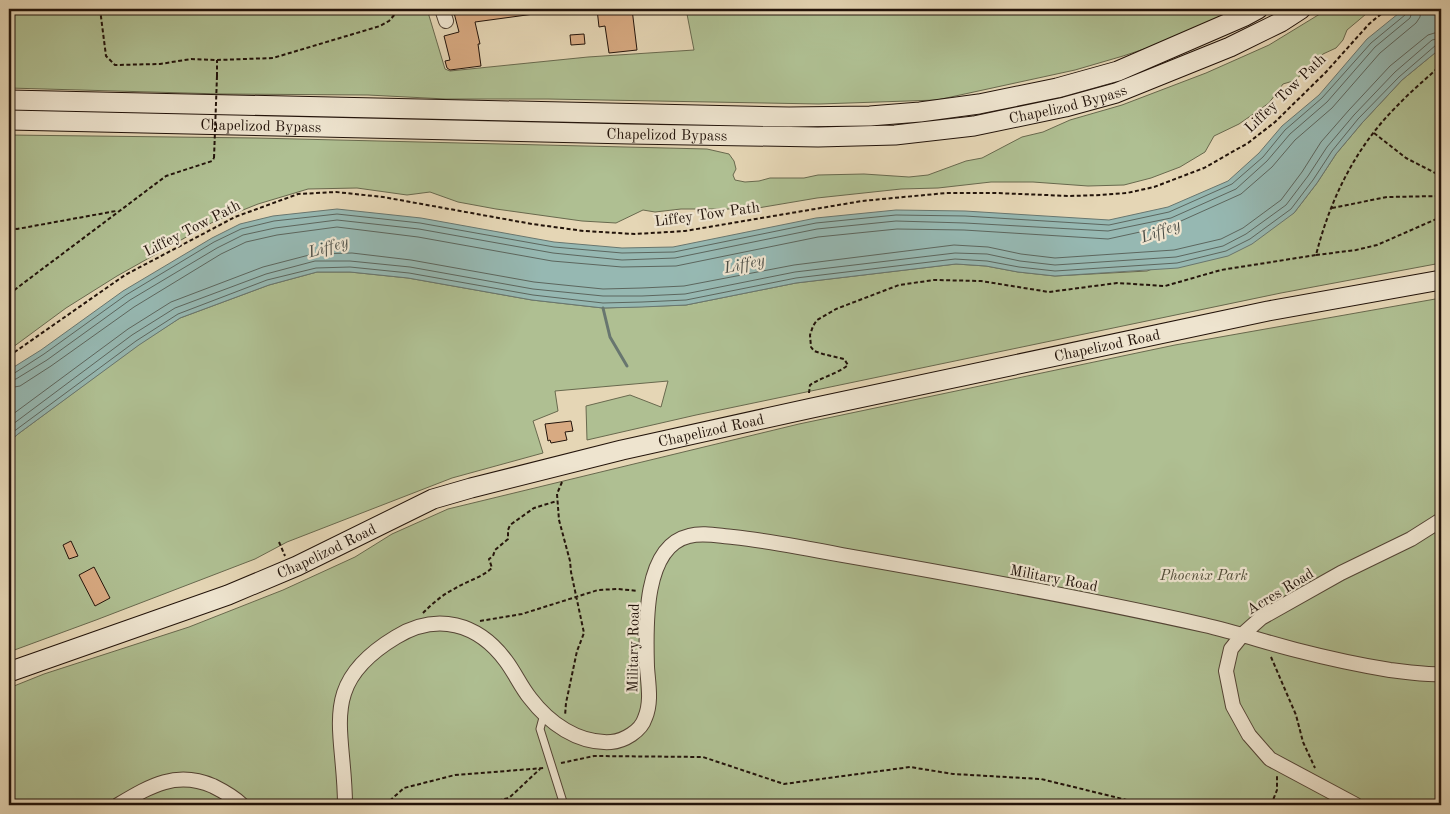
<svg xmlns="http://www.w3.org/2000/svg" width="1450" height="814" viewBox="0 0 1450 814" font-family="'Old Standard TT',serif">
<rect width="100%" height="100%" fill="#e5d6b5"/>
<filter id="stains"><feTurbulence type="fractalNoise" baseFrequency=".004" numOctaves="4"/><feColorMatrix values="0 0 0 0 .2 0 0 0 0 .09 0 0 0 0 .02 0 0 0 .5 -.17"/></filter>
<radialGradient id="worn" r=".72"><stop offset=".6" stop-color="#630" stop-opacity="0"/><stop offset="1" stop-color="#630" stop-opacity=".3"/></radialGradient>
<!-- green -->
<path fill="#afbf92" stroke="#68694e" d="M9,9H427L445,69L450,71L588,57L694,50L686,9H1236L1213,21L1165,42L1123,56L1075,70L937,100L819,104L548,99H446L368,95L222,94L9,88Z
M1328,9H1372L1347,30L1343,40L1336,48L1323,54L1312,67L1293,81L1283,84L1269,103L1239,124L1214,136L1205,152L1180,167L1151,178L1124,185L1088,186L1033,182H991L938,188L901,189L817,198L752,209H681L655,212L643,210L616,223L582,221L496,209L458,202L430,192L407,195L357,188L308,189L258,204L213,222L117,276L66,308L9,350V135L256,138L707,149L729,154L734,161L736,169L733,175L735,180L745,182L759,181L770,178H804L818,175L864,174L909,177L928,175L966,161L982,158L1022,137L1043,132L1070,120L1122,105L1206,73L1269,45Z
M1441,48V263L1281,293L696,415L587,440L586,406L630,395L661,407L668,381L555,391L558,411L533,421L543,453L452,478L287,542L255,559L96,620L9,652V442L18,434L139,344L180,318L269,285L317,272H350L408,278L532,300L603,308L686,305L796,283L956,264L986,266L1018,272L1055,276L1147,271L1294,213L1317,183L1336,154L1362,123L1402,80Z
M1441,298V805H9V688L44,674L189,627L283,590L355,557L392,534L448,509L799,424L1175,345Z"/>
<!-- water -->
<path fill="#96b8b2" stroke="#68766f" d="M1404,9H1441V48L1402,80L1362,123L1336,154L1317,183L1294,213L1252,244L1228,256L1178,268L1055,276L1018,272L986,266L956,264L796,283L686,305L642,307L603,308L532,300L408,278L350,272H317L269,285L180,318L139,345L18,434L9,442V370L41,350L123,291L212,238L240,224L273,216L337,209L421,218L554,242L622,248L673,247L816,218L896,210L965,211L1109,220L1168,207L1228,181L1259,153L1282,126L1319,95L1367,39Z"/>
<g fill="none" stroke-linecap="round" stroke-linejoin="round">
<!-- shore -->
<path stroke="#5c665e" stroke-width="1" d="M9,374H13L44,354L126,295L214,242L241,229L274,221L337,214L420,223L554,247L622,253L674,252L816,223L896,215L965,216L1109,225L1169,212L1232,184L1263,157L1285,130L1322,98L1371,43L1405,15L1407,9
M9,380L16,379L47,360L130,300L217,248L243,235L275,228L337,220L419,229L553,253L622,260L675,258L817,229L896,221L965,223L1108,231L1171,218L1236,189L1267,161L1290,134L1327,102L1375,47L1410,18L1413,9
M9,388L20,386L51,366L134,307L221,254L246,242L277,235L337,227L418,237L552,261L622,267L676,266L818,237L897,229L964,230L1108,239L1172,225L1241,194L1272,167L1295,140L1332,108L1380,53L1416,23L1420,17L1421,9
M9,417L128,329L171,302L263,267L313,254L352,253L411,260L534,282L603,289L642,288L684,286L794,265L954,245L988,247L1021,254L1055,258L1174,250L1221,239L1243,228L1281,200L1302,172L1321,142L1349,110L1390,66L1428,35L1441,31
M9,427L132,335L175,308L266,274L315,261H350L410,267L533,289L603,296H642L685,294L795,272L955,253L987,254L1020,261L1055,265L1176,257L1223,246L1246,234L1286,205L1308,176L1327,147L1354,115L1395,72L1432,40L1441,38
M9,435L136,341L178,314L267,280L316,268L350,267L409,273L533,295L603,303L642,302L686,300L796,278L955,259L987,261L1019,267L1055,271L1177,263L1226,251L1250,239L1291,209L1313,180L1332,151L1358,119L1399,77L1436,45L1441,44"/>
<!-- stream -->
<path stroke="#68766f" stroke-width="3" d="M603,308L610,337L627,366"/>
</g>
<!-- building -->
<path fill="#d8aa82" stroke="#22130a" d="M453,9H534V14L475,22L480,44H478L481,66L450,70L447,68L445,61L450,60L444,36L459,32Z
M597,9H632L637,50L609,53L605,26L599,27Z
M584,34L585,44L571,45L570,35Z
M571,421L573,431L565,432L567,440L551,443L550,440L548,441L545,424Z
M71,541L78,556L69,559L63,545Z
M94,567L110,598L95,606L79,575Z"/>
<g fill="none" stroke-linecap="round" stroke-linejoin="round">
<defs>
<path id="lane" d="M544,714L540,729L564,805"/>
<path id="street" d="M442,9L446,21
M118,805C150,786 176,770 213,786C223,791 234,797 242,805
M345,805C345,729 316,685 396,637C437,612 478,623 506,661C515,673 521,687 530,698C549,723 578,744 611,742C624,741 641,731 645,718C652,702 648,683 647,667C646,630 642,547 689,536C703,532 719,536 733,537C770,541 806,548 842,555C963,576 1084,598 1204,625C1235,632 1265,642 1296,650C1327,658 1359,665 1390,670C1407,672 1424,675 1441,674
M1356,805L1270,759L1249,735L1233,706L1226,671L1231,649L1243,634L1261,618L1341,573L1411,539L1441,520"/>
<g id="secondary">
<path d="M9,100L789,117L870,116L920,112L979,104L1057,88L1118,71L1245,16L1258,9"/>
<path id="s1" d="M9,120L630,134L818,137L895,135L974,126L1065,107L1116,93L1230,47L1281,22L1301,9"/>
<path id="s2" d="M9,672L228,595L297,566L433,499L471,488L622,450L812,408L1268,311L1441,280"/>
</g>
</defs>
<!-- lane casing -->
<use href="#lane" stroke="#534435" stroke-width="9"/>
<!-- street casing -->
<use href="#street" stroke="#534435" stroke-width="16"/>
<!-- secondary casing -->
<use href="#secondary" stroke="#22130a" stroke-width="21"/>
<!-- path -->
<path stroke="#22130a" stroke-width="2" stroke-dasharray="4 2.5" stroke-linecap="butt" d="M100,9L106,56L115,65L160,64L191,59L217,60L273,58L380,26L389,21L396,13V9
M217,76V60
M1374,133L1406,158L1441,176
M1332,208L1387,197L1441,196
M9,228L17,229L116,211
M1316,255L1356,250L1377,245L1441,217
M9,294L166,176L212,161L214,158
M9,356L125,275L235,217L298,194L336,192L383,197L532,224L584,231L635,234L685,231L862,201L946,193H996L1070,196L1101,195L1127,193L1154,187L1204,168L1248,143L1275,122L1326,72L1369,24L1387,9
M809,393L810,385C822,377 837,374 848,365L844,359L823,354L814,351L811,347L810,335L813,326L817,320L836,309L899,285L934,280L981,281L1049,292L1117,283L1165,286L1221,270L1316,255C1330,200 1355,148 1396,107C1410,92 1426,79 1441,65
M562,482L557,494L559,520L570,561L571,572L584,633L577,651L566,703L565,716
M279,542L285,556
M423,613C432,604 442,595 454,589C467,581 481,578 492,568L489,559L493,556L495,550L508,539V530L510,525L534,508L557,501
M480,621L522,614L598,590L618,589L638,591
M1271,657L1296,715L1303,742L1315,768
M561,763L594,756L703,757L784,784L910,767L953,774L1041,779L1131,801L1196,805
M385,805L404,788L455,775L544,768
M479,805L509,798L541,768
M1271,805L1277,790V776"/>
<!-- lane -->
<use href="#lane" stroke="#eee4cf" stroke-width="7"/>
<!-- street -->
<use href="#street" stroke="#eee4cf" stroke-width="14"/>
<!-- secondary -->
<use href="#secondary" stroke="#eee4cf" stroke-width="19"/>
<!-- path-bridge -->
<path stroke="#22130a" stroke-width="2" stroke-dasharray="4 2.5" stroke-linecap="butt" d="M214,158L217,76"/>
</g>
<g text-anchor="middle" stroke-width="4.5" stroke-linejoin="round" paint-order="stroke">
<!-- street labels -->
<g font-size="15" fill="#22130a" stroke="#eee4cf">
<text transform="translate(1285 93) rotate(-44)" y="5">Liffey Tow Path</text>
<text dy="5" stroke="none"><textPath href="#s1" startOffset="1062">Chapelizod Bypass</textPath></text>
<text dy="5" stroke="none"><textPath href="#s1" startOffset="252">Chapelizod Bypass</textPath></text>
<text dy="5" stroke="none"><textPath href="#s1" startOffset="658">Chapelizod Bypass</textPath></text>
<text transform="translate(707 214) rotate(-8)" y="5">Liffey Tow Path</text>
<text transform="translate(192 228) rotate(-27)" y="5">Liffey Tow Path</text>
<text dy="5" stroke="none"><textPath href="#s2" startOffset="1150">Chapelizod Road</textPath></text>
<text dy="5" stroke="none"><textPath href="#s2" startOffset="745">Chapelizod Road</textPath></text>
<text dy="5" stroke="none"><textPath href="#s2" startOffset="340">Chapelizod Road</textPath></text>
<text transform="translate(1054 578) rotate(11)" y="5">Military Road</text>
<text transform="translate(1280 591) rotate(-31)" y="5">Acres Road</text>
<text transform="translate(633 648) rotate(-89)" y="5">Military Road</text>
</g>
<!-- park labels -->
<g font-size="15" font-style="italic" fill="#534f3a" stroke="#eee4cf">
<text x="1204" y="580">Phoenix Park</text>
</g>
<!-- water labels -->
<g font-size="16" font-style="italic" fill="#4b4d45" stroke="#eee4cf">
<text transform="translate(1160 230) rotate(-20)" y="6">Liffey</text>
<text transform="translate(328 246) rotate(-16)" y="6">Liffey</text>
<text transform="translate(744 263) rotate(-12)" y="6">Liffey</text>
</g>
</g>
<!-- margin -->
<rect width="1450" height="814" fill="none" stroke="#e5d6b5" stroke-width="30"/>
<rect x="10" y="10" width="1430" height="794" fill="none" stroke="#22130a" stroke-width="2.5"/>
<rect x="15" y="15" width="1420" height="784" fill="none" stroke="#22130a"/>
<rect width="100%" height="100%" filter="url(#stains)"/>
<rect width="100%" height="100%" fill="url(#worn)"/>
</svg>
